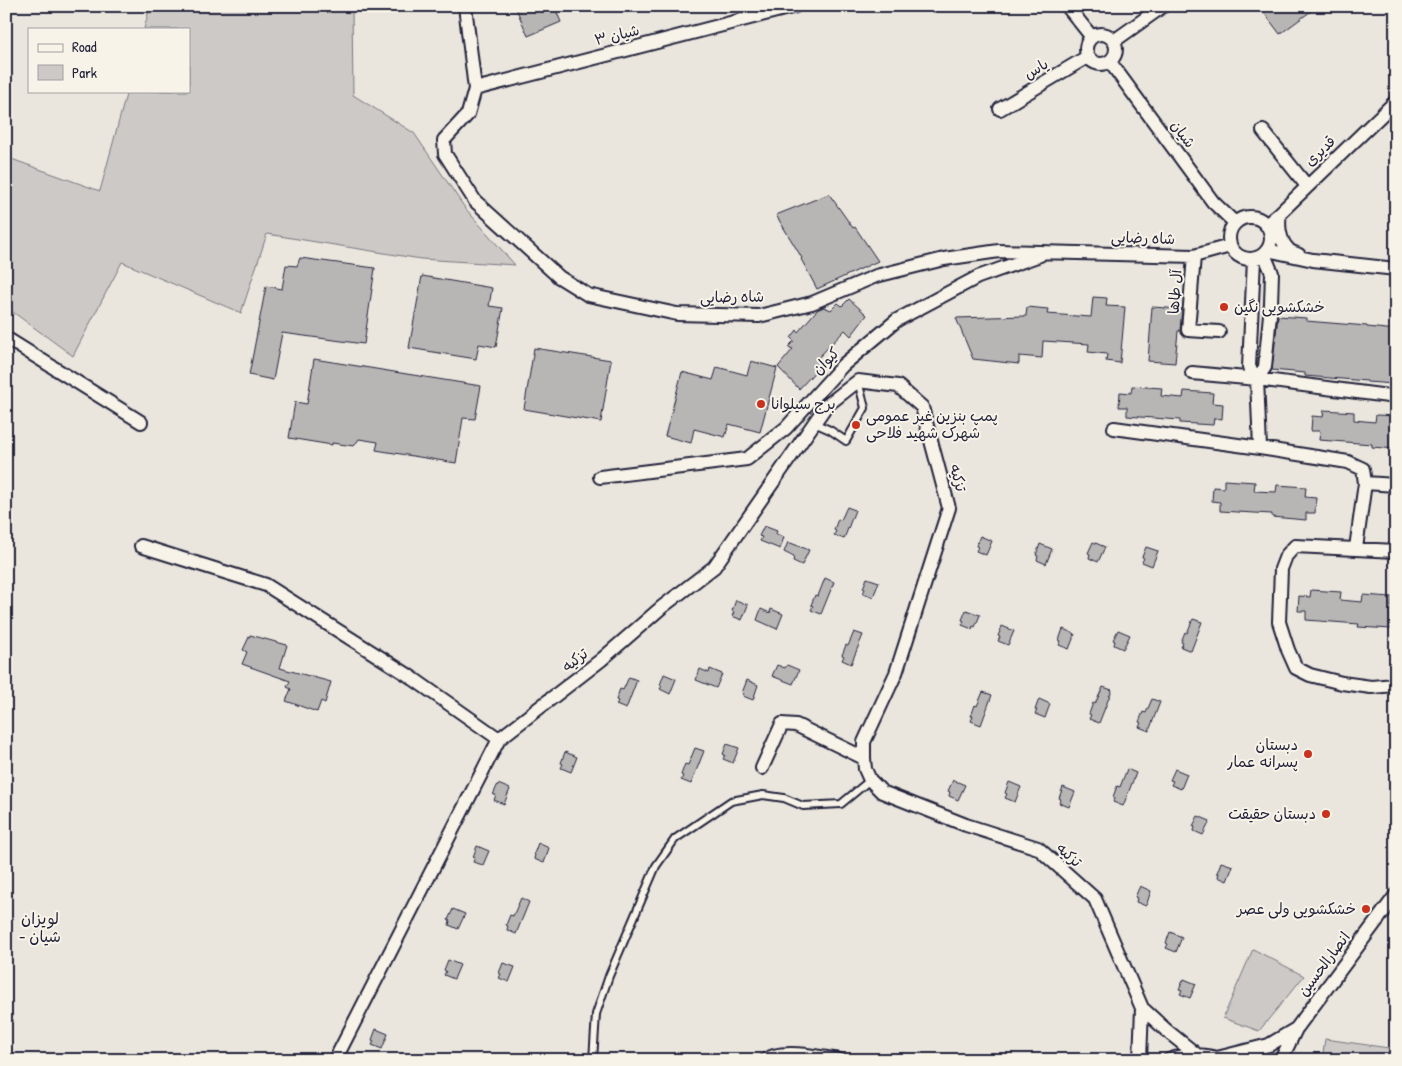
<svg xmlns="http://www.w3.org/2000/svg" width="1402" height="1066" viewBox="0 0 1402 1066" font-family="'Patrick Hand','Playpen Sans Arabic',sans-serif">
<rect width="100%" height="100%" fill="#eae6de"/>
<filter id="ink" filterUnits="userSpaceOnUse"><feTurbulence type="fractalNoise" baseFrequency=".02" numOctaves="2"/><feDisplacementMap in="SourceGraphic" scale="10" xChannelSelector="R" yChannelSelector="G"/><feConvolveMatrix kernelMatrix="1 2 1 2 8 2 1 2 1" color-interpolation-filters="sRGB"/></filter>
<g filter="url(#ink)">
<!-- green -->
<path fill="#cdc9c6" stroke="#787680" d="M150,6H352L353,95L414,133L465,208L515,265L421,259L267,234L241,313L122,262L73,356L6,307V157L100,191L127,91H189V29H144Z
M1253,949L1304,976L1259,1031L1223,1018Z
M1325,1039L1396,1049V1060H1322Z"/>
<!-- building -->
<path fill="#b8b6b5" stroke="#22223b" d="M515,6H554L561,22L528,36Z
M1259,6H1318L1280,34Z
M829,194L853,228L855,227L878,261L817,289L801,259L802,258L776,215Z
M300,258L375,268L364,344L282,333L273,380L249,375L266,286L282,289L286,265L297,266Z
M422,276L492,288L489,306L503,308L496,347L479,344L476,359L409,348Z
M1093,297L1107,298L1106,306L1125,307L1120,363L1106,361L1107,354L1088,352L1089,344L1043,341L1042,358L1019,356V364L973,359L956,318L1026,316L1027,307L1048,309L1047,314L1091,317Z
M849,299L867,315L851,336L845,330L818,358L822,364L799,389L778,367L793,349L788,347L794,341L791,338L797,330L798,332L817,310L824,307L831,310L838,303L842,306Z
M1152,307L1182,309L1180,331H1178L1175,363L1148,361Z
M1278,316L1306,318V321L1367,326V327L1396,330V364L1394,384L1367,382V381L1305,376V373L1272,370Z
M534,348L611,360L601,422L524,409Z
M314,359L481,386L475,419L463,418L456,463L376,450L378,442L359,439L354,446L332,443V445L289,438L295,402L307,404Z
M751,361L777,368L760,432L729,424L725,437L694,429L691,443L665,436L682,372L713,380L717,367L747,375Z
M1132,386L1162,388L1161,396L1183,398L1184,391L1213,393L1212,403L1223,404L1222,419L1214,418L1213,425L1180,423V420L1127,416V407H1119L1120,392L1131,393Z
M1324,410L1354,412V420L1375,422L1376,415L1396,416V449L1372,447V444L1319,440L1320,431H1311L1312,416L1323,417Z
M1224,480L1255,482L1254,491L1276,492L1277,485L1306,487L1305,497L1316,498L1315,513H1306V520L1272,517V514L1220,511V502L1212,501L1213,487L1224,488Z
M847,507L855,510L844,539L834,535L836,531L834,530L838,519L841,520Z
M764,526L777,531L776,534L784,537L780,549L760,541L762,537L759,536Z
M980,536L992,541L986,555L976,551L978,547L976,546Z
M788,542L809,550L802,565L793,561L794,557L784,552Z
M1093,542L1105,547L1098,562L1089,558L1090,554L1088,553Z
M1040,544L1052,549L1046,564L1037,560L1038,556L1036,555Z
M1146,547L1158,551L1152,566L1142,562L1144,558L1142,557Z
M825,578L834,582L821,614L811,610L813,606L811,605L815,595L818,596Z
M867,578L879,582L873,597L863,593L865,589L863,588Z
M1311,590L1341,592L1340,600L1362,602L1363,595L1392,597L1391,607H1396V623L1393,622L1392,629L1358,627L1359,624L1306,620V611H1298L1299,596L1310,597Z
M736,600L748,605L742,620L732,616L734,612L732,611Z
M761,609L770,613L771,609L783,614L777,629L757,620Z
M966,610L980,615L975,627L973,626L972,629L962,625L964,621L962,620Z
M1193,619L1202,622L1191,651L1181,647L1183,643L1181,642L1185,632L1187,633Z
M1002,626L1014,631L1008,645L998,641L1000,637L998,636Z
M1063,629L1075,634L1069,649L1059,645L1061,641L1059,640Z
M1118,630L1130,635L1123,649L1114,645L1115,641L1113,640Z
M854,632L863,635L851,664L842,660L844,656L842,655L846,645L848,646Z
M250,635L287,645L280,668L331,682L325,703L321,701L317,712L286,701L291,689L287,687L290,681L242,664L247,652L243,650Z
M777,665L785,668L787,665L799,670L793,684L772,676Z
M700,669L709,673L710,669L722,674L716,688L696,680Z
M664,674L676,679L670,694L660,689L662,686L660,685Z
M629,677L637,680L626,709L616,705L618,701L616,700L620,689L623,690Z
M747,680L758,685L753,700L743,696L744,694L742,693Z
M1103,687L1112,690L1099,723L1089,719L1091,715L1089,714L1093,703L1095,704Z
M983,692L992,695L981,725L971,721L973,716H971L975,705L977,706Z
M1039,699L1050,704L1045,718L1035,714L1037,710H1035Z
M1152,699L1160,702L1149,731L1139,727L1141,723L1139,722L1143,712L1146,713Z
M727,744L739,748L733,763L723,759L725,755L723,754Z
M695,748L704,751L691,784L681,780L683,776L681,775L685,764L688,765Z
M565,752L577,757L571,772L561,768L563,764L561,763Z
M1127,769L1136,773L1123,806L1113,802L1115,798L1113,797L1117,786L1120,787Z
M1175,769L1187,774L1181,789L1171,785L1173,781L1170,780Z
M953,780L965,785L958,800L949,796L950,792L948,791Z
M1009,782L1021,787L1015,802L1005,798L1007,794L1005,793Z
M498,784L510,789L504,804L494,800L496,795H493Z
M1063,787L1075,792L1069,807L1059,803L1061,799L1059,798Z
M1198,816L1210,821L1203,835L1194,831L1195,827L1193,826Z
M538,843L549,848L544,863L534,859L535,855L534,854Z
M477,846L489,851L483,865L473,862L475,857H473Z
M1221,862L1233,866L1227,881L1218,877L1219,873H1217Z
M1140,886L1151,891L1146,906L1136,902L1137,898L1135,897Z
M521,898L529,902L516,934L507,930L508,926L506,925L510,915L513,916Z
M453,909L465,914L458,929L449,925L450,921L448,920Z
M1170,932L1182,937L1176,952L1166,948L1168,944L1166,943Z
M448,960L460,965L454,979L444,975L446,971L444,970Z
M503,963L515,967L509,982L499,978L501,974L499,973Z
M1184,979L1196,984L1190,998L1180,994L1182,990L1179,989Z
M376,1029L388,1034L382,1049L372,1045L374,1041L372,1040Z"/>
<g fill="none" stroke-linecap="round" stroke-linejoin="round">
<defs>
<path id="lane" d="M814,423L830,430L846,441L865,408L858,381
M593,1060L596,1014L609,976L656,866L675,839L731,801L763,795L784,798L803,806L841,804L870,780"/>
<path id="street" d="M465,6L475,89L468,114L444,140L445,154L475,201L559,277L588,295L677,314L759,316L812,303L876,276L944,259L999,251L1194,256L1230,246
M1067,6L1091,36
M1086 49a15 15 0 1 1 30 0a15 15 0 1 1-30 0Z
M1114,41L1163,6
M1110,62L1213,202L1235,223
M475,89L796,6
M1000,109L1087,57
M1263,131L1307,186
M1280,213C1278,224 1279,240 1288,249C1290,252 1295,253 1299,255
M1229 238a21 21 0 1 1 42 0a21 21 0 1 1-42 0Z
M1266,225L1280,213L1396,101
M1267,250L1313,260L1396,269
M1194,256L1188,330L1219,332
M1254,259L1249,367L1257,379L1260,448
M6,338L141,422
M1192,373L1257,379L1396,397
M1257,379L1265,367L1271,304L1272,273L1264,254
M1114,428L1260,448L1348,462L1363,469L1365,483L1356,548
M600,477L747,459L786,428L843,365L897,320L978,277L1040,255
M1365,483L1396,485
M141,546L266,585L408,675L499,739
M1396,551L1295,546L1286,556L1281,569L1279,622L1288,650L1296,668L1310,675L1342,683L1371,687L1396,685
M762,768L782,724L796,725L864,758
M1217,1058L1269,1045L1296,1029
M335,1060L499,739L601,660L662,607L714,567L826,406L858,381L898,386L922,407L949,508L896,673L864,742V758L865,769L870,780L882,792L966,825L1038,848L1095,899L1142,1008
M766,1060C779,1048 822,1057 839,1060
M1140,1060L1142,1008L1166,1030L1197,1055
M1169,1060C1186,1054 1205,1054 1223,1060
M1281,1060L1296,1029L1396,895"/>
</defs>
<!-- lane casing -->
<use href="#lane" stroke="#22223b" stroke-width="10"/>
<!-- street casing -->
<use href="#street" stroke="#22223b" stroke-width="16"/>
<!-- lane -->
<use href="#lane" stroke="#f7f3e8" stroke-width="6"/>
<!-- street -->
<use href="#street" stroke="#f7f3e8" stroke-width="12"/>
</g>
</g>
<!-- markers -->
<g fill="#c8321e" stroke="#f7f3e8" stroke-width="2">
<circle cx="1224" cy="307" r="5"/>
<circle cx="761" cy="404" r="5"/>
<circle cx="856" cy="425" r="5"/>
<circle cx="1308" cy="754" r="5"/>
<circle cx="1326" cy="814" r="5"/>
<circle cx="1366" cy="909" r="5"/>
</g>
<g text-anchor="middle" stroke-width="4" stroke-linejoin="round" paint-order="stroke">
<!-- street labels -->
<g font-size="15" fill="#22223b" stroke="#f7f3e8">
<text transform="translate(617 35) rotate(-14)" y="5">شیان ۳</text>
<text transform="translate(1036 69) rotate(-31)" y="5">یاس</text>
<text transform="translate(1183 134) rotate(54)" y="5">شیان</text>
<text transform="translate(1320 151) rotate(-44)" y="5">قدیری</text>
<text transform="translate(1143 238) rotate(2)" y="5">شاه رضایی</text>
<text transform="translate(1175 292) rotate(-86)" y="5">آل طاها</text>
<text transform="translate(732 297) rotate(-1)" y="5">شاه رضایی</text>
<text transform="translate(826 361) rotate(-45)" y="5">کیوان</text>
<text transform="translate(958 478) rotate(76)" y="5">تزکیه</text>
<text transform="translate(575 660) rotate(-38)" y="5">تزکیه</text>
<text transform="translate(1069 855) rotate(42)" y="5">تزکیه</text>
<text transform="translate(1324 964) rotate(-53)" y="5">انصارالحسین</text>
</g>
<!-- poi labels -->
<g font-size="15" fill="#22223b" stroke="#f7f3e8" text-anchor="start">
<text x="1234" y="312">خشکشویی نگین</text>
<text x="771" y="409">برج سیلوانا</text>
<text x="866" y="421">پمپ بنزین غیر عمومی<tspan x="866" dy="17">شهرک شهید فلاحی</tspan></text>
<text x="1298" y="750" text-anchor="end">دبستان<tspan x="1298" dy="17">پسرانه عمار</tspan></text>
<text x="1316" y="819" text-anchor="end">دبستان حقیقت</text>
<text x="1356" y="914" text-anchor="end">خشکشویی ولی عصر</text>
</g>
<!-- neighbourhood labels -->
<g font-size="16" fill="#22223b" stroke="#f7f3e8">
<text x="40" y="924">لویزان<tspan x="40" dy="18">- شیان</tspan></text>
</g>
</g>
<!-- margin -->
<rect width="1402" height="1066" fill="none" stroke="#f7f3e8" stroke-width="25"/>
<rect x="12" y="12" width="1377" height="1041" fill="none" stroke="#22223b" stroke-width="2" filter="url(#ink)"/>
<!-- legend -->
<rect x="28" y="28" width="162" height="65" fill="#f7f3e8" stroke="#a29fa3"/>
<rect x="38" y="44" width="25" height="8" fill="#f7f3e8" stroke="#a29fa3"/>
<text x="72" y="52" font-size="15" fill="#22223b">Road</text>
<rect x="38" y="65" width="25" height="15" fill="#cdc9c6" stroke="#a29fa3"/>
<text x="72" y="78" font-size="15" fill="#22223b">Park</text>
</svg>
